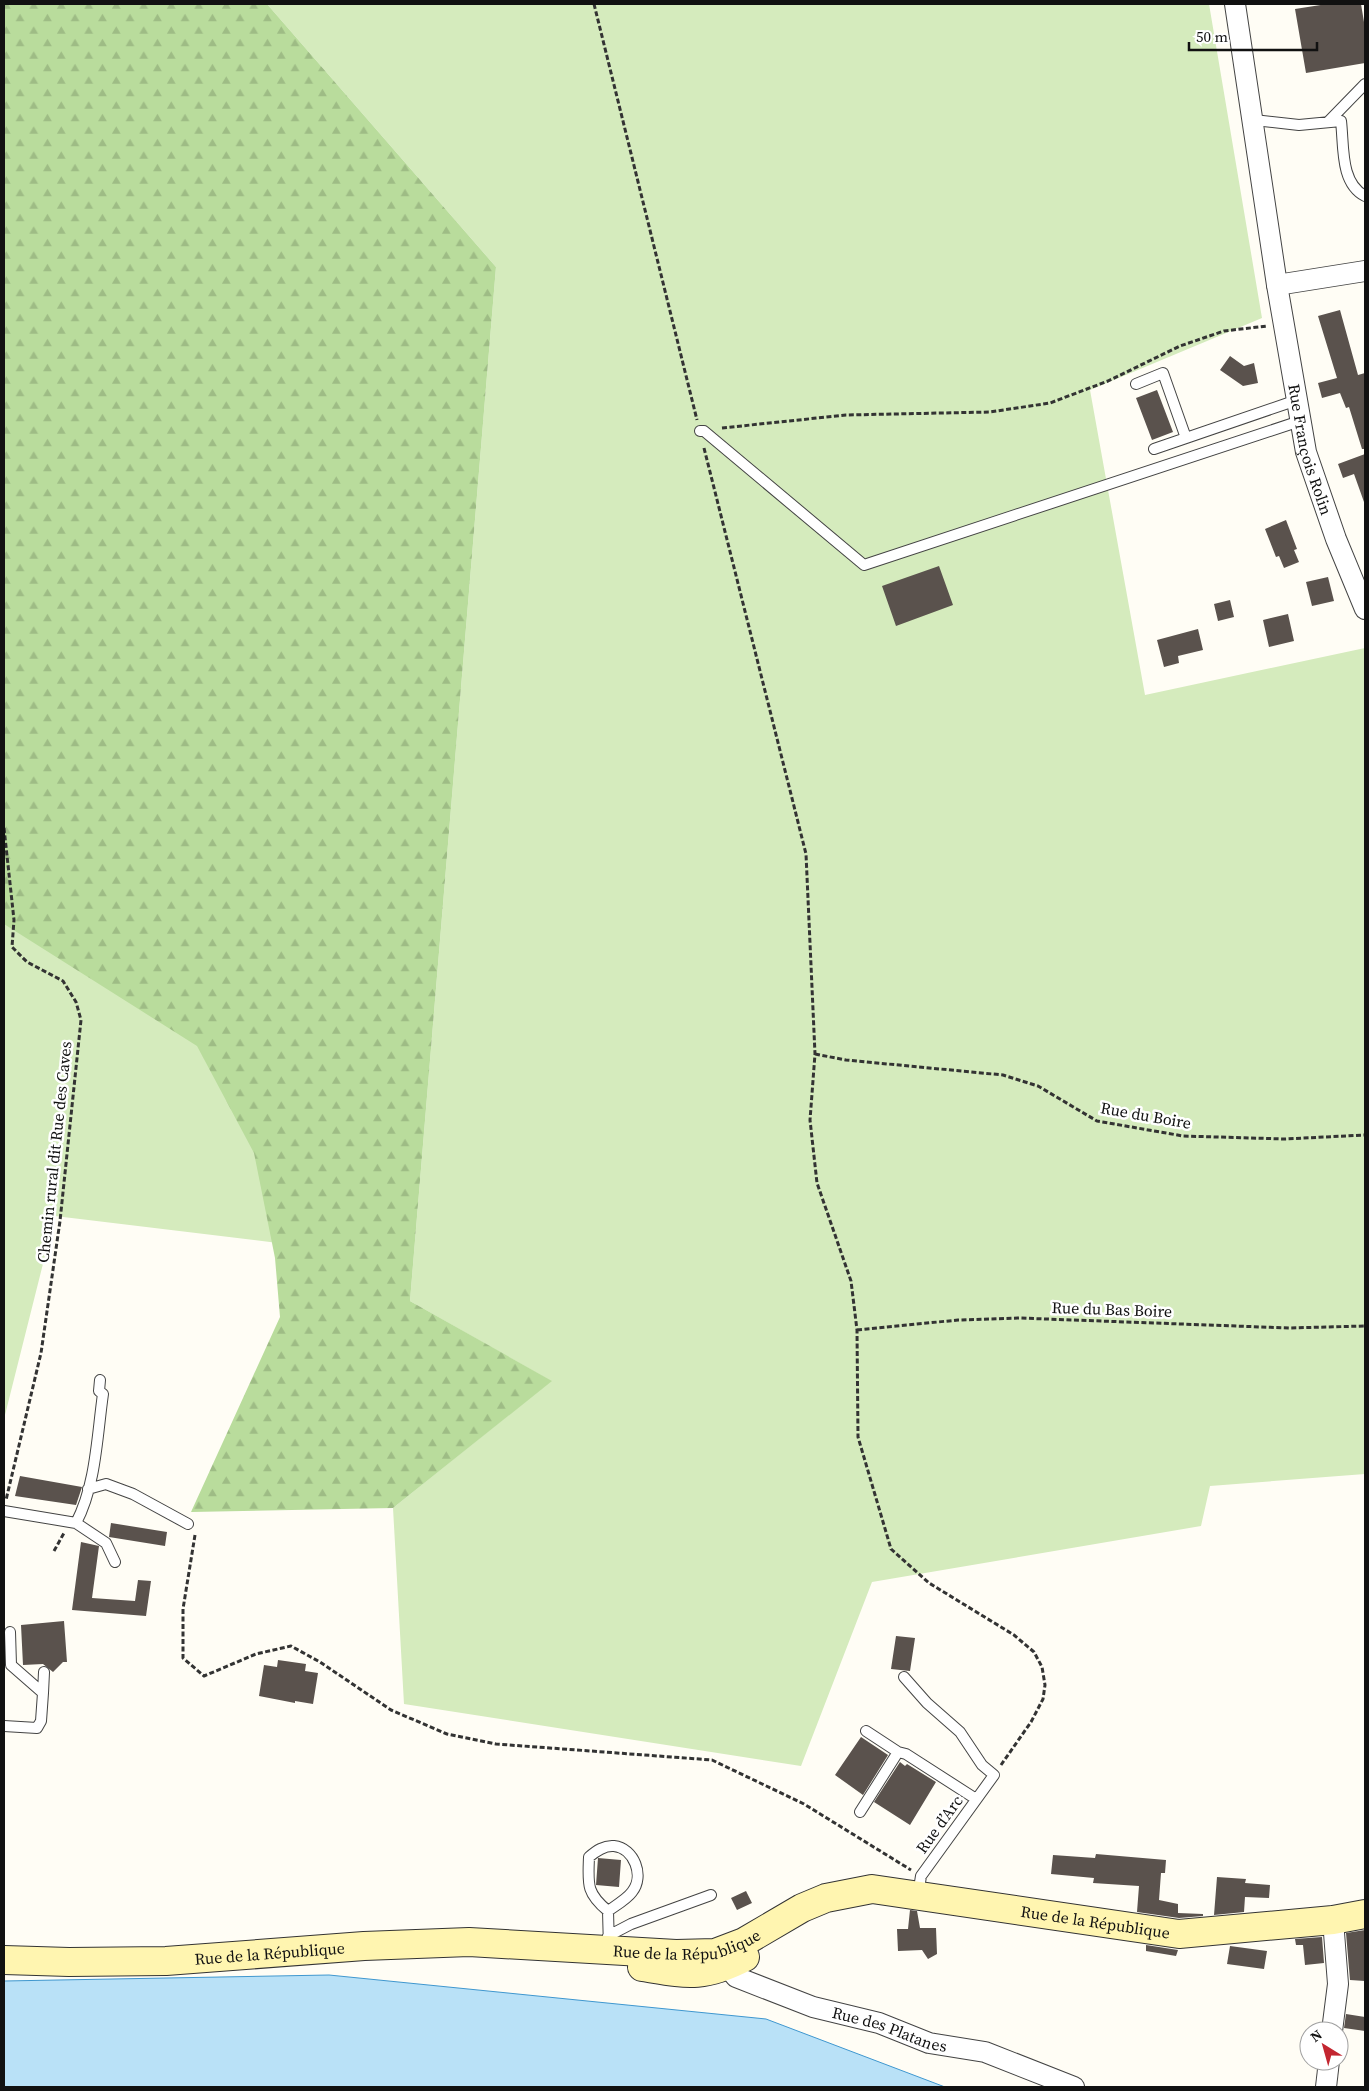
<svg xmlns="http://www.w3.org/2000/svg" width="1369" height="2091" viewBox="0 0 1369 2091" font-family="'Source Serif 4',serif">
<defs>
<pattern id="forest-firs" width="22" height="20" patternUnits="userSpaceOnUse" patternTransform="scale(1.25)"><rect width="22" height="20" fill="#b9dc9c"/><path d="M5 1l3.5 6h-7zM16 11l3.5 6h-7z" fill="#9ebc85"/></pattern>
</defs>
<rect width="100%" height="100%" fill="#fffdf5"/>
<!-- grass -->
<path fill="#d5ebbd" d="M267,4H1209L1262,318L1090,390L1145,695L1365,648V1474L1210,1486L1201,1526L872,1582L801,1766L404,1704L393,1508L551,1381L410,1301L496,267Z
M4,906L230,1033L286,1244L55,1216L4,1419Z"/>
<!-- forest -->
<path fill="url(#forest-firs)" d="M4,4H267L496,267L410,1301L552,1381L393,1508L191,1512L280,1317L275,1258L254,1153L197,1046L4,924Z"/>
<!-- water -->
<path fill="#b9e1f7" stroke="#3f97cf" d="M329,1975L766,2019L945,2087H4V1981Z"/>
<!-- building -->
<path fill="#5a524d" d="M1327,4H1361L1365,28V63L1306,73L1295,9Z
M1340,310L1358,375L1365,373V449H1362L1349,407L1346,408L1340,393L1322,398L1318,383L1337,378L1318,316Z
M1230,356L1244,366L1254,363L1258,383L1243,386L1220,370Z
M1157,390L1173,432L1152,440L1136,398Z
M1365,454V502H1364L1354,474L1343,478L1338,464Z
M1286,520L1297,549L1294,550L1299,562L1284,568L1279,556L1276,557L1265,529Z
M939,566L953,605L896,626L882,586Z
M1328,577L1334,601L1312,606L1306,582Z
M1230,600L1234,617L1218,621L1214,604Z
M1288,614L1294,641L1269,647L1263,620Z
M1198,629L1203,650L1178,656L1179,663L1164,667L1157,640Z
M20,1476L82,1487L76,1505L15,1496Z
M111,1523L167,1532L165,1546L109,1537Z
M81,1542L99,1546L92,1598L135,1601L138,1580L151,1581L146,1616L72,1610Z
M64,1621L67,1662H63L53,1672L43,1664L23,1665L21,1625Z
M896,1636L915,1638L910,1671L891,1669Z
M278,1660L306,1664L305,1671L318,1673L313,1704L295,1701V1703L259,1696L264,1665L277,1667Z
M861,1737L888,1755L863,1795L835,1775Z
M900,1762L905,1766L907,1764L936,1782L910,1825L874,1802Z
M1096,1854L1166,1860L1165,1873H1161L1159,1900L1178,1904V1913L1203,1914V1916L1179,1918L1137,1912L1139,1886L1093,1883L1094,1878L1051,1874L1053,1855L1095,1858Z
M598,1858L621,1860L619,1887L596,1885Z
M1217,1877L1246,1879L1245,1883L1270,1885L1269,1898L1245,1897L1244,1912L1214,1915Z
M746,1891L752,1903L737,1910L731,1898Z
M910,1910L917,1911L920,1928H936L937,1954L928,1959L922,1950L898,1951L897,1929H908Z
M1365,1930V1981L1350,1980L1346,1933Z
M1322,1937L1324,1963L1305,1965L1303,1945H1296L1295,1939Z
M1146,1945L1178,1950L1176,1956L1146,1951Z
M1230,1946L1267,1951L1264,1969L1227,1964Z
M1346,2014L1365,2017V2031L1344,2028Z"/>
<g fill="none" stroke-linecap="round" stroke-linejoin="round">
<defs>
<path id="lane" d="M1254,120L1299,125L1341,121C1344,146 1340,183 1365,196
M1328,122L1365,84
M1136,384L1163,373L1186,438
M700,431H704L864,565L1300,421
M1154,449L1297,400
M88,1489L106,1484L133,1494L188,1524
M4,1511L76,1523L106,1543L115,1562
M76,1523C96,1485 97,1436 103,1394L99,1391L100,1380
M904,1677L927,1703L960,1732L982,1765L994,1775L921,1876L918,1895
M43,1693L44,1672
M4,1726L37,1728L41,1721L43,1693L11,1665L10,1632
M866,1731L898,1752L906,1754L976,1799
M860,1812L898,1752
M608,1911C586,1893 588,1884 589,1857C596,1851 604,1845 614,1846C634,1848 645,1876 632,1892C627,1899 615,1906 608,1911L609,1948
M608,1936L631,1924L711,1895"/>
<g id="street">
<path id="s1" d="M1235,4L1277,285L1306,452L1336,539L1365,609"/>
<path d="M1277,285L1365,271"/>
<path id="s2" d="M718,1955L736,1977L813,2007L879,2023L929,2043L985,2052L1074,2087"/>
<path d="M1332,2031L1338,1984L1333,1920"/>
<path d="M1326,2087L1329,2061"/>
</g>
<g id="secondary">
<path id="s3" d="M4,1960L69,1962L166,1961L364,1946L469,1942L676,1954L715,1953L744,1942L802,1908L826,1898L872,1889L1179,1934L1333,1920L1365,1914"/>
<path d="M642,1967C686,1974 703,1979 745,1957"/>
</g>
</defs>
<!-- lane casing -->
<use href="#lane" stroke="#444" stroke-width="12"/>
<!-- street casing -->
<use href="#street" stroke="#444" stroke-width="22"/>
<!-- secondary casing -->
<use href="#secondary" stroke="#333" stroke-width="30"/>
<!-- path -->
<path stroke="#333" stroke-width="3" stroke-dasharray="5 2.5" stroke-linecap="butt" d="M594,4L697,420
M722,428L846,415L990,412L1050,403L1108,381L1180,346L1224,331L1267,326
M704,448L806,854L815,1054L810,1120L817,1183L851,1281L857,1330L858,1437L891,1549L929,1583L1014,1635L1034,1652L1042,1667L1045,1685L1043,1699L1031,1722L1001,1765
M4,828L14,920L12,947L27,962L63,981L76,1002L81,1020L60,1221L41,1353L6,1500
M815,1054L846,1060L1003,1075L1038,1086L1097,1121L1183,1136L1285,1139L1365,1135
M857,1330L958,1320L1019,1318L1289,1328L1365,1326
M195,1535L183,1609V1658L204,1676L256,1654L291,1646L320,1662L391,1710L447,1734L496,1744L712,1760L804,1804L911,1870
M54,1551L64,1533"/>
<!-- lane -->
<use href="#lane" stroke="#fff" stroke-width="10"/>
<!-- street -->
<use href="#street" stroke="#fff" stroke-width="20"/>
<!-- secondary -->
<use href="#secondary" stroke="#fff5b0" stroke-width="28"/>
</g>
<g text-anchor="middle" stroke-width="5" stroke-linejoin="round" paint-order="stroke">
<!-- street labels -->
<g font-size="16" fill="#111" stroke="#fff">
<text dy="6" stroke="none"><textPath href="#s1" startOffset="452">Rue François Rolin</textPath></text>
<text transform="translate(1146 1115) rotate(10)" y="6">Rue du Boire</text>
<text transform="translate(54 1152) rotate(-84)" y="6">Chemin rural dit Rue des Caves</text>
<text transform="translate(1112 1309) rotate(2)" y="6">Rue du Bas Boire</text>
<text transform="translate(939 1824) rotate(-54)" y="6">Rue d’Arc</text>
<text dy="6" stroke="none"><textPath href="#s3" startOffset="1109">Rue de la République</textPath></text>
<text dy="6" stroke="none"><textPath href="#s3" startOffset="685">Rue de la République</textPath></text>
<text dy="6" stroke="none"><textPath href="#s3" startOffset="266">Rue de la République</textPath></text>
<text dy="6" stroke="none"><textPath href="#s2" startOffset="191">Rue des Platanes</textPath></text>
</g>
</g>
<!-- border -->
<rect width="1369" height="2091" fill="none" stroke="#111111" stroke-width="10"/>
<!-- north arrow -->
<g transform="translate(1324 2046) rotate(323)"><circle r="24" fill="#ffffff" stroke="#a0a0a0"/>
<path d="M0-4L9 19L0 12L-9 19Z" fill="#c32630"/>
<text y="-8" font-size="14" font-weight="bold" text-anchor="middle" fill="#111111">N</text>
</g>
<!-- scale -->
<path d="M1189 42v8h128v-8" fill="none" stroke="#111111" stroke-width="2.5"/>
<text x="1196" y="42" font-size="15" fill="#111111" stroke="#ffffff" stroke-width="4" paint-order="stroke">50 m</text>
</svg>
